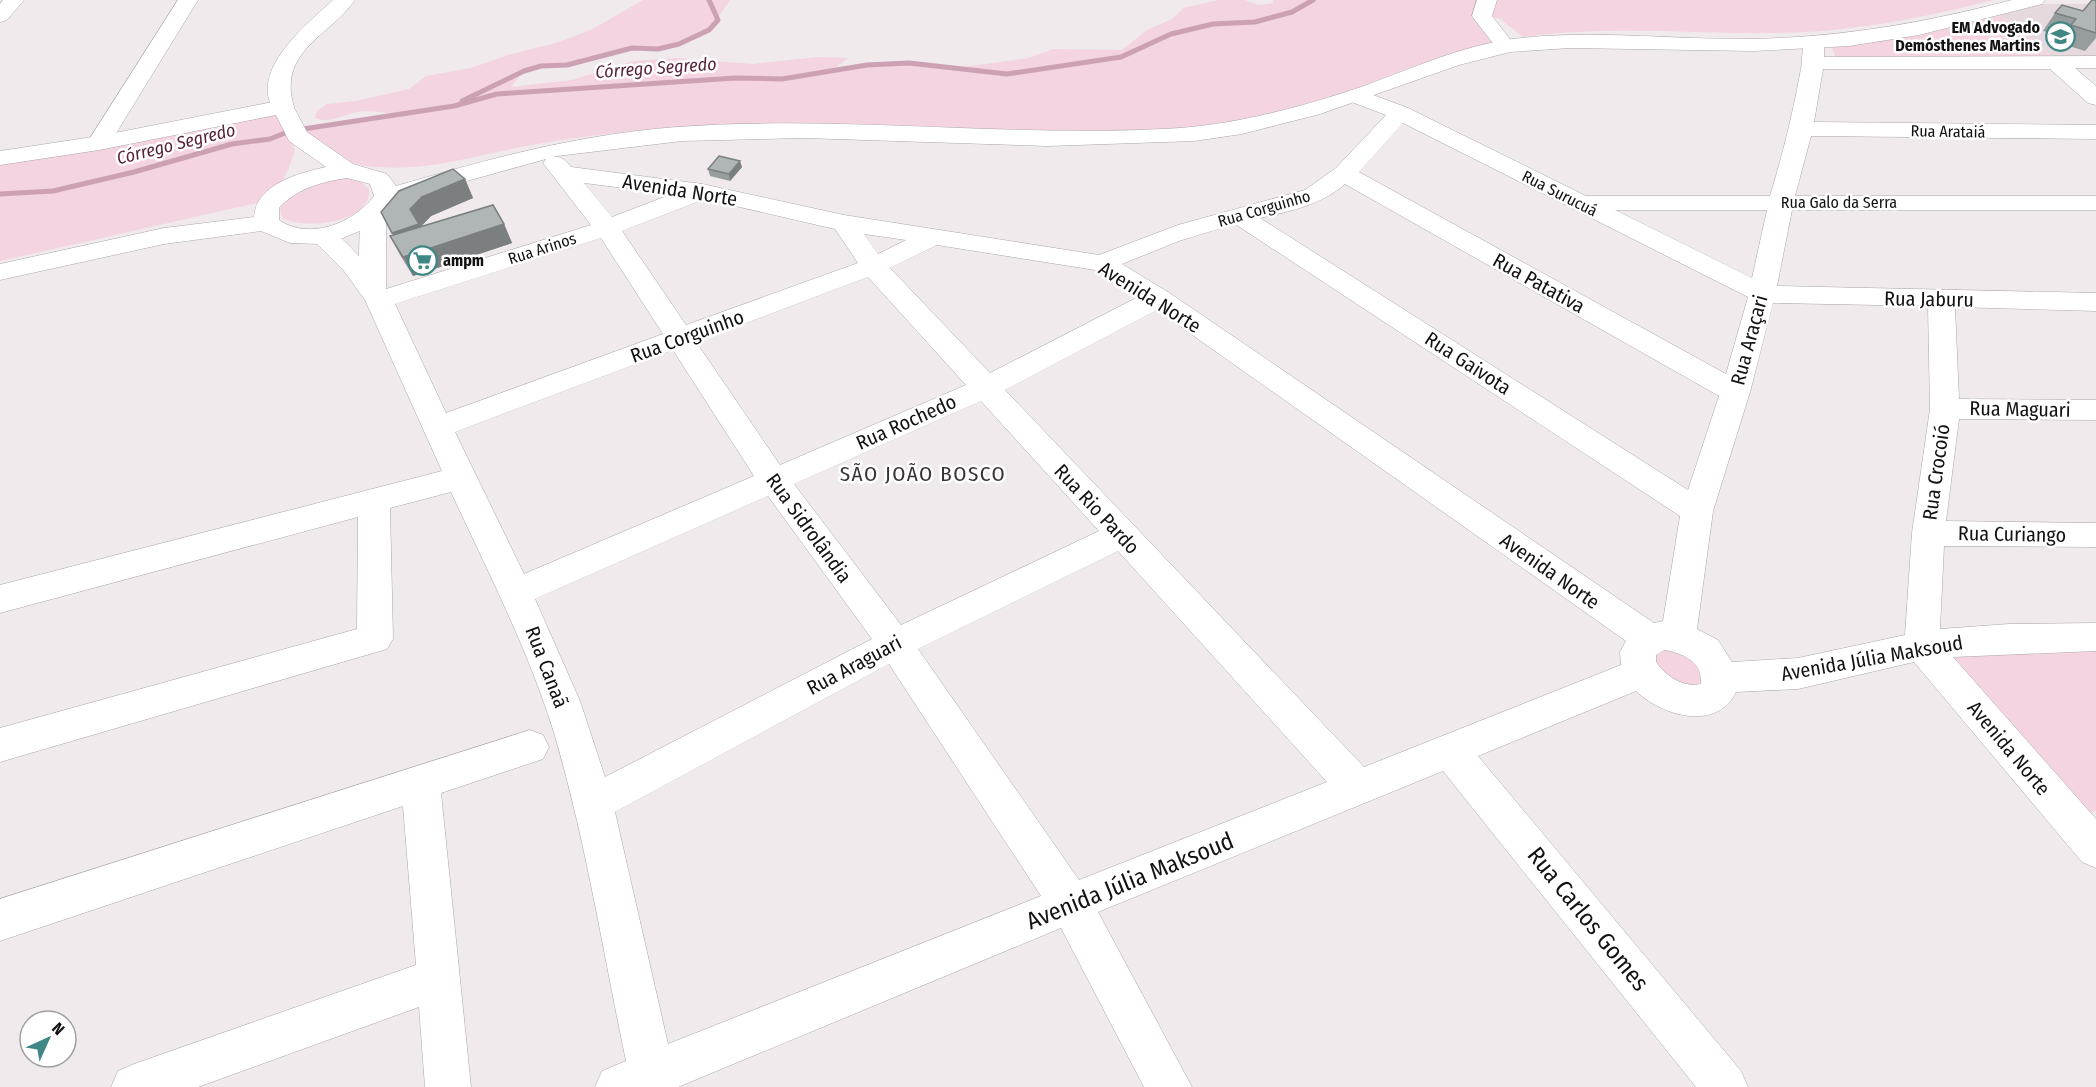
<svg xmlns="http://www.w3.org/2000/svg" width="2096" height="1087" viewBox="0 0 2096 1087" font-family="'Fira Sans Condensed',sans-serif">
<rect width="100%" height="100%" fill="#f0eaec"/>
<!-- built -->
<path fill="#e6d9de" d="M2041,4H2096V58H2054L2000,15Z"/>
<!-- green -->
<path fill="#f3d4e0" d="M643,0H730L709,30L679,44L658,49L631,48L567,65L541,66L524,71L511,87L572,80L634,61L676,58L753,64L818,57L848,58L832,70L909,63L956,68L1029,58L1053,49L1122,50L1147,30L1172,19L1184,8L1219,0H1245L1258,5L1273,3V0H1994C1922,18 1852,32 1778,33C1694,34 1607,25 1523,37L1499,18L1482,17L1499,42C1481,46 1462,49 1445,55C1397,71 1351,93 1302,106C1244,122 1185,129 1125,132L745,124C673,127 602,132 532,145C472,155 423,175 361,165C338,161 317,143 298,130L390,114C383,112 366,110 357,112C342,115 331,124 315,118L317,111L327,104L355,101L409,89L426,76L471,68L508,55L559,42L591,30Z
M2000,15L2054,58L1837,62L1832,47L1925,34Z
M278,114L295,150C288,171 282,191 261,202L0,261V163Z
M341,177L359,180L369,189C373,222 305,231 283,218C268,191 324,182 341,177Z
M2096,645V811L2081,815L1937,652Z
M1675,648L1701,666L1703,679L1695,687L1680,688L1651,660L1659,650Z"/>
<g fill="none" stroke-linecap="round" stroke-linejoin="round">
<!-- stream -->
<path stroke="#cda1b4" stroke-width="5" d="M462,101L524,71L541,66L567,65L632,48L658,49L679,44L709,30L718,20L709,0
M0,194L53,191L134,172L232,144L270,139L290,131L454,106L497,94L735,78L782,79L867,65L909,63L1007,74L1121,57L1171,34L1213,24L1255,22L1292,12L1313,0"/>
<defs>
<path id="minor" d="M3,0H24L7,20L0,22V4Z
M178,0H198L107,148H91L87,143Z
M333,0H355C329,37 277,51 294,107L291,112H275C247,71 307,24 333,0Z
M1477,0H1497L1492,16L1516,47L1513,51H1499L1475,20L1472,16Z
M1814,36L1821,38L1824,42V57L2096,56V68H2075L2096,86V105L2088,103L2050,69H1823L1814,122L2096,125V139L1811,136L1795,196H2096V210H1792L1777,286L2096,293V311L1955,307L1959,399L2096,400V420L1959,419L1946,521L2096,523V547L1944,546L1940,629L2009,624L2096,623V651L1953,657L2096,819V868L2082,862L1914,662L1798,689L1736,692C1717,732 1662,716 1636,691L1478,756L1741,1071L1748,1087H1696L1443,771L1098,912L1192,1087H1144L1061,928L678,1087H595L602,1071L626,1061C603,952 586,842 555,736C529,651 488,572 451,492L390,508L393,639L387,649L0,762V728L357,629L358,517L0,613V585L442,471L365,300L344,271L308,235L312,230C332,225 345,242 359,256L360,214L364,209L373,206L382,209L386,214V289L591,225L543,163L547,158C559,155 563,157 571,167L702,184L844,215L1099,255L1178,225L1305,190L1336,168L1386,115L1349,101L1346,96L1349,91L1357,89L1408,108L1586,196H1770C1783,154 1793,112 1801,69C1803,59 1801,46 1807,38ZM1403,123L1748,297L1726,374L1359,172ZM584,183L672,194L612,217ZM1345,184L1719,396L1688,490L1260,218C1291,211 1321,205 1345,184ZM705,199L835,229L858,263L686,325L622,231ZM1615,210H1767L1752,278ZM1235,224L1680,516L1663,621L1654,623L1168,292L1122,264L1179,241ZM864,234L906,240L878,254ZM601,238L663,334L446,413L395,304ZM937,245L1095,270L1138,297L990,373L890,268ZM868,277L966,385L780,465L696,342ZM1773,303L1928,306L1930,409L1912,533L1905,635L1798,658L1732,662L1718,640L1697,629L1713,511L1750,392ZM1157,310L1626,641L1620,652L1621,665L1364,767L1005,390ZM673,350L754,476L524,574L455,432ZM981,401L1099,531L901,625L794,484ZM768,496L872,639L605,777L580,701L535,599ZM1118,551L1327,782L1079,880L918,649ZM1664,650C1683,653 1703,662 1701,684C1683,688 1666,676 1656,662V655ZM889,664L1041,896L668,1044L615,812Z
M530,730L543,735L549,747L543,759L441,793L471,1087H425L419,1007L198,1087H111L118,1071L134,1064L416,965L403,806L0,941V899Z"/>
<path id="major" d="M2012,0H2045L2042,4L1919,35L1849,46L1754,51L1570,48L1510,52L1459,65L1320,114L1242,134L1194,141L1048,146L804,138L682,141L557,156L395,201L382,218L369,227L343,238L319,244L290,243L261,231L164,244L0,280V264L164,228L254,217C256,184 299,173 326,167L289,141L276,115L99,150L0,165V151L99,136L283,100L291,102L307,132L353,164L387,174L396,186C493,158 575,135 677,127C839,115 1001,137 1163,129C1232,126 1299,108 1364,86C1413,68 1461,46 1513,39C1592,29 1672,40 1752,39C1843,37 1924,23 2012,0ZM347,178L370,184L374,196C354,223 309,241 279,220V208C297,188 322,182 347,178Z"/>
</defs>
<!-- minor casing -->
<use href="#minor" stroke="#aba6a8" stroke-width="1"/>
<!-- major casing -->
<use href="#major" stroke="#aba6a8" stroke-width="1"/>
<!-- minor -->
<use href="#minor" fill="#fff" fill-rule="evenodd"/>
<!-- major -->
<use href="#major" fill="#fff" fill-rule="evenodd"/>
</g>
<!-- wall -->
<path fill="#979c9c" d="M2096,0V38L2085,51L2059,43L2063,37L2043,31L2055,13L2083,11Z
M742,167L730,181L710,176L708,169Z
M465,179L473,198L431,216L421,227L504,224L512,243L413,276L400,255L390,236L393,235Z"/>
<!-- shaded-wall -->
<path fill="#7b7f7f" d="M740,161L742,167L730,181L729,174Z
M465,179L473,198L431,216L421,226L429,243L402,252L392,233L410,209L422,197Z
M504,224L512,243L413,276L403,257Z"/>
<!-- building -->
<path fill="#b0b5b5" stroke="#7b7f7f" stroke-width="1.5" d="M2092,0H2096V33L2071,25L2076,19L2055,13L2062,5L2083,11Z
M719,156L740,161L729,174L708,169Z
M453,169L465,179L422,197L410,209L419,224L392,233L381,212L399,191Z
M493,205L504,224L403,257L390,236Z"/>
<!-- icons -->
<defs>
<symbol id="school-ring" viewBox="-11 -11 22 22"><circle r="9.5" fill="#fff" stroke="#3f8784" stroke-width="1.5"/><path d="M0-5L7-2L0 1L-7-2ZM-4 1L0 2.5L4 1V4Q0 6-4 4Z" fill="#3f8784"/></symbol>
<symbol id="supermarket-ring" viewBox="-11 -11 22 22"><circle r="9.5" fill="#fff" stroke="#3f8784" stroke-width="1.5"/><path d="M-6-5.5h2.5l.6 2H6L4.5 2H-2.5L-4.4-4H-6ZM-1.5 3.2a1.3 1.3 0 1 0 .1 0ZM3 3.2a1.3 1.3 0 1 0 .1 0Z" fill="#3f8784"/></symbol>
</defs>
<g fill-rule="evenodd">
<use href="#school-ring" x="2044" y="20" width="33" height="33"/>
<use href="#supermarket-ring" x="406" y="244" width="33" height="33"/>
</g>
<g text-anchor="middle" stroke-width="5" stroke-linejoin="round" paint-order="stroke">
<!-- far-poi labels -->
<g font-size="16" font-weight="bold" fill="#131112" stroke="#fff" text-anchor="end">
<text x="2040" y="33">EM Advogado<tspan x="2040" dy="18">Demósthenes Martins</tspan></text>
<text x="443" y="266" text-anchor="start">ampm</text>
</g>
<!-- far-street labels -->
<g font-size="16" fill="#131112" stroke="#fff">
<text transform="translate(1948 131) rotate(1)" y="6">Rua Arataiá</text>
<text transform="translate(1560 193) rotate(27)" y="6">Rua Surucuá</text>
<text x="1839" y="208">Rua Galo da Serra</text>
<text transform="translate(1264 208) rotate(-16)" y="6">Rua Corguinho</text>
<text transform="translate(542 248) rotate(-18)" y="6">Rua Arinos</text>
</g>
<!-- far-water labels -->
<g font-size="18" font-style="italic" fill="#59233e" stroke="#fff">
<text transform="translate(656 68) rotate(-4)" y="6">Córrego Segredo</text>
<text transform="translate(176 144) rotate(-14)" y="6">Córrego Segredo</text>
</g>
<!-- street labels -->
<g font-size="20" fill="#131112" stroke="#fff">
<text transform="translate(680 190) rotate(9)" y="7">Avenida Norte</text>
<text transform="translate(1539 283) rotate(29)" y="7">Rua Patativa</text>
<text transform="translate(1150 297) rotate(32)" y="7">Avenida Norte</text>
<text transform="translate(1929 299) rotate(1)" y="7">Rua Jaburu</text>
<text transform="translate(687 336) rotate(-20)" y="7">Rua Corguinho</text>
<text transform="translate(1749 340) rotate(-75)" y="7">Rua Araçari</text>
<text transform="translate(1468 363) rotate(33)" y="7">Rua Gaivota</text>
<text transform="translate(2020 409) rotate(1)" y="7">Rua Maguari</text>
<text transform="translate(906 422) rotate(-24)" y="7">Rua Rochedo</text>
<text transform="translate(1936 472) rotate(-82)" y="7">Rua Crocoió</text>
<text transform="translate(1097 509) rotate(47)" y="7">Rua Rio Pardo</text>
<text transform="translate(809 528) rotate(54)" y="7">Rua Sidrolândia</text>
<text transform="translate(2012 534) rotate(1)" y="7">Rua Curiango</text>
<text transform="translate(1550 571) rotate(35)" y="7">Avenida Norte</text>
<text transform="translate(1872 658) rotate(-10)" y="7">Avenida Júlia Maksoud</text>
<text transform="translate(854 665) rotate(-28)" y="7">Rua Araguari</text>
<text transform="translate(547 667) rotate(69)" y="7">Rua Canaã</text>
<text transform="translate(2009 748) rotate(50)" y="7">Avenida Norte</text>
</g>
<!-- neighbourhood labels -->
<g font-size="21" letter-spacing="1.5" fill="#383435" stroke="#fff">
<text x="923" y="481">SÃO JOÃO BOSCO</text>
</g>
<!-- near-street labels -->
<g font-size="24" fill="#131112" stroke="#fff">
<text transform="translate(1130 881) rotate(-22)" y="8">Avenida Júlia Maksoud</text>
<text transform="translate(1588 919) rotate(51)" y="8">Rua Carlos Gomes</text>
</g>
</g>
<!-- north arrow -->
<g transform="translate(48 1039) rotate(45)"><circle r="28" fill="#ffffff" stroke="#a1a0a0" stroke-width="1.5"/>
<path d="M0-4.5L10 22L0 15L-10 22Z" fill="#3f8784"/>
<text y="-9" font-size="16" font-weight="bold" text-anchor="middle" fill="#131112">N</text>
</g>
</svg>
